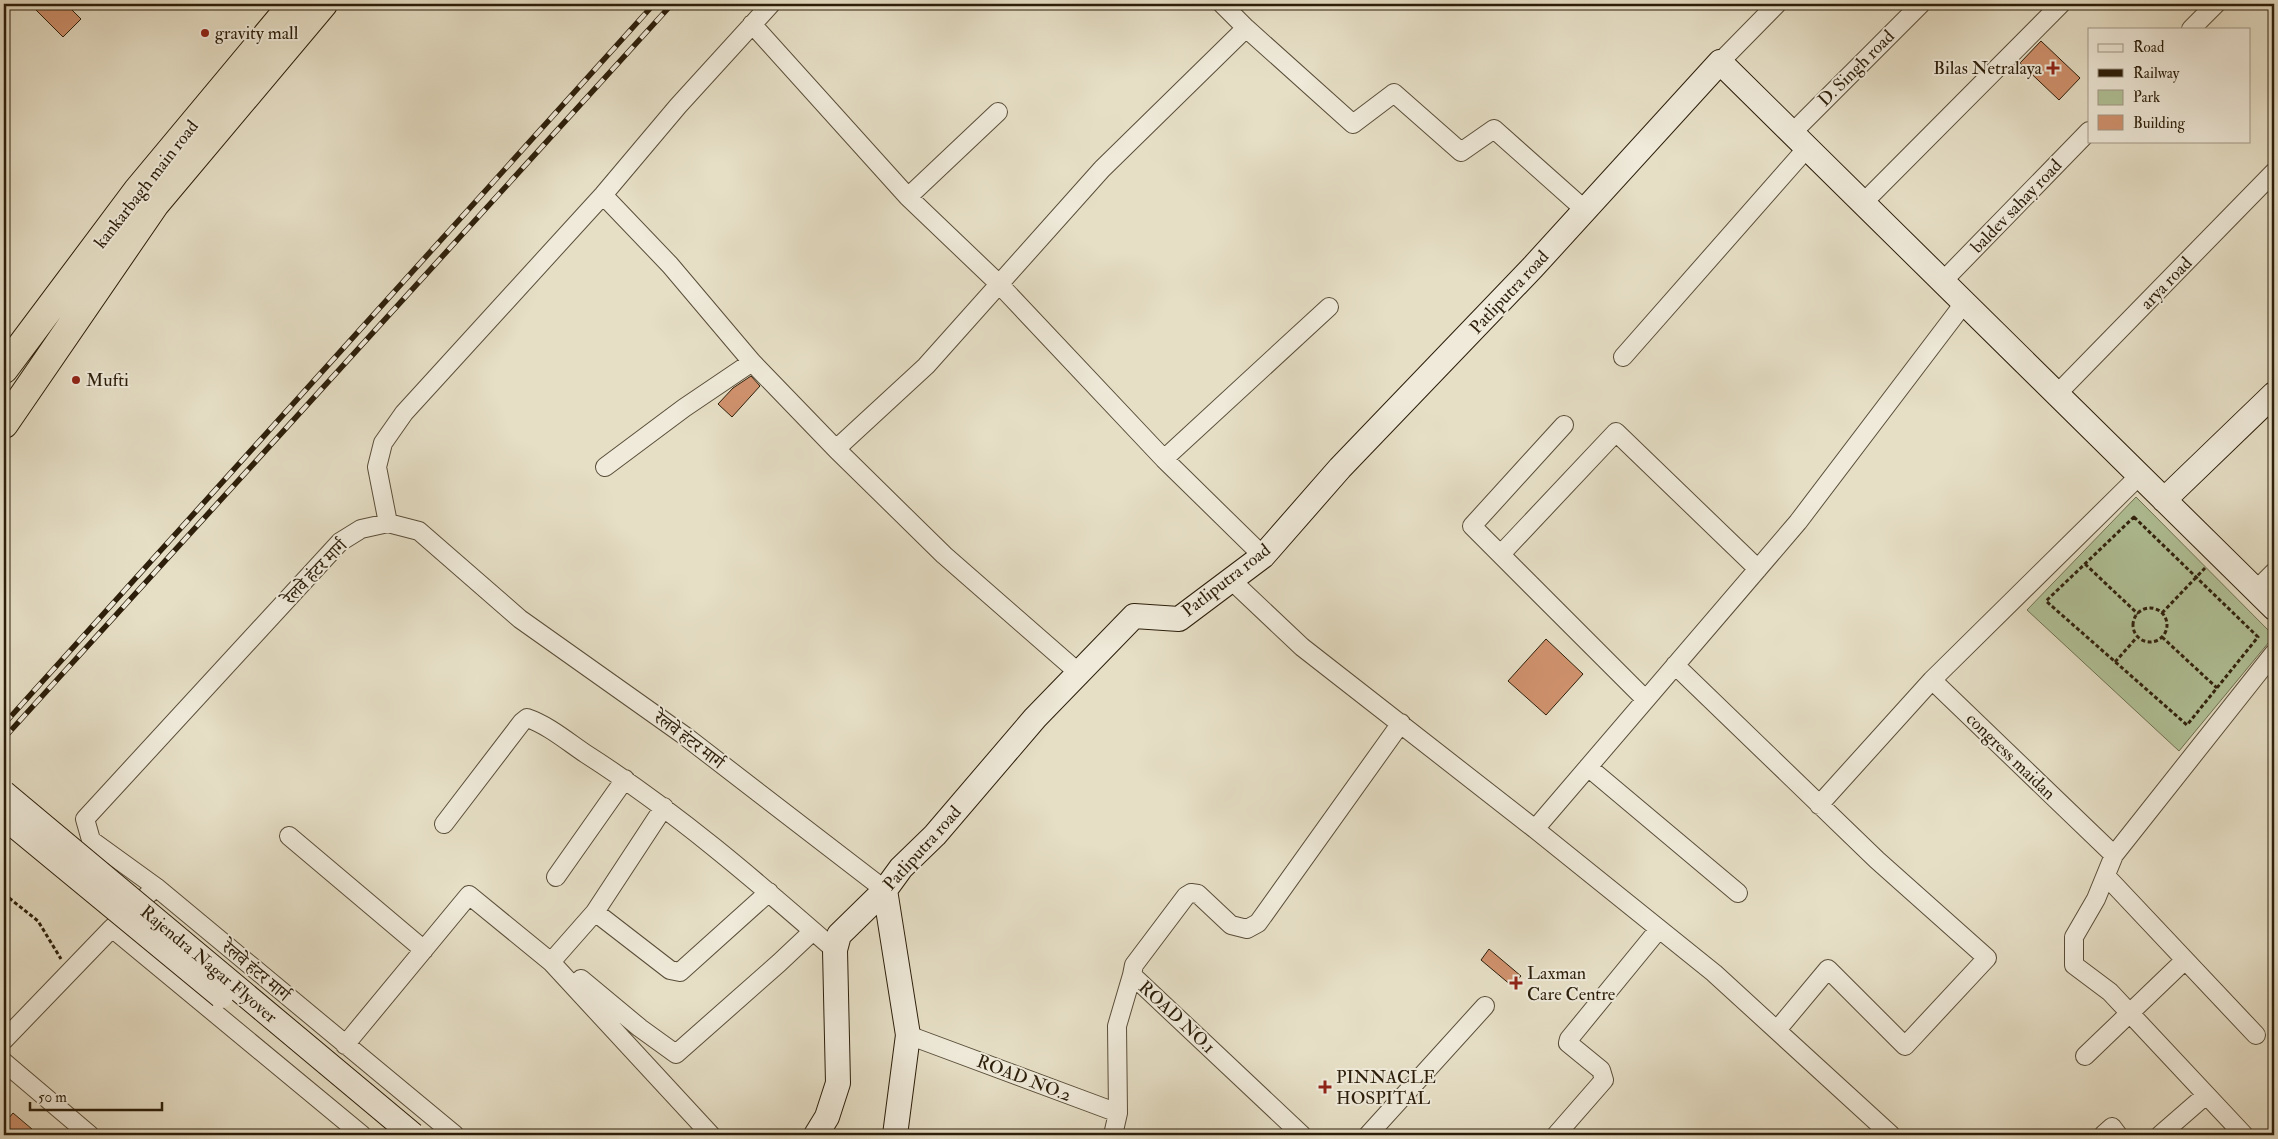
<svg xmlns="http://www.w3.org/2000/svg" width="2278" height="1139" viewBox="0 0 2278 1139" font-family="'IM FELL Double Pica','Noto Serif Devanagari',serif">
<rect width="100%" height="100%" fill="#e6dfc6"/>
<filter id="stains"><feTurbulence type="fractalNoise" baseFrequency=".004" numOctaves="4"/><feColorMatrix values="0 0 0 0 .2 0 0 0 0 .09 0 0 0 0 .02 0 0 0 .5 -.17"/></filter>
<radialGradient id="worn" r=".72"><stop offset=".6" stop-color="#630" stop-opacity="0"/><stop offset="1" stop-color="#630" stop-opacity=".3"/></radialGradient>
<!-- green -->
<path fill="#b1c298" stroke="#6e7051" d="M2136,497L2274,636L2179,751L2027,610Z"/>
<!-- building -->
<path fill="#d0926e" stroke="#2c1e0a" d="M30,4H66L81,19L63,37Z
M2041,41L2080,78L2059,100L2020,63Z
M751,376L760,386L732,417L718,404L733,388Z
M1546,639L1583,674L1546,715L1508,681Z
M1489,949L1521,976L1512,986L1481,960Z
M13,1113L39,1135H4V1124Z"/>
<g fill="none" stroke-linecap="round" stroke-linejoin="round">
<defs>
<path id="street" d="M752,24L908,197L998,283L1164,459L1263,556
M1246,28L1353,124L1394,93L1461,152L1494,129L1585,210
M2191,29L2216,4
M1720,62L1777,4
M1792,133L1921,4
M603,195L670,265L752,362L836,449
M908,197L998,112
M1863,203L2061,4
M1943,281L2089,131
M1623,357L1807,148
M2057,394L2274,172
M1564,425L1472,526L1645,699
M1164,459L1329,307
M605,467L684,408L752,362
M2140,475L1932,680L2114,855L2274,653
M388,523L377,467L383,443L404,413L603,195L678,106L771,4
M1501,554L1616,432L1758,569
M1230,579L1302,647L1535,829
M2256,590L2274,572
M1675,665L1877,860L1987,958L1905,1046L1828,969L1777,1030
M1079,673L944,555L836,449L926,366L1102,169L1246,28L1222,4
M1588,767L1738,893
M1819,805L1932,680
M444,824L522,722L527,718C548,725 568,742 586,754C675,811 755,880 835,950
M289,836L424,950
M2114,855L2096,899L2074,937V965L2110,992L2244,1135
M2106,876L2256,1035
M556,877L625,779
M595,912L670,970L680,972L769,892
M112,928L362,1135
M551,962L595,912L664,807
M1132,975L1134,965L1186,896L1191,893L1198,894L1231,925L1247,929L1258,923L1401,723
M581,979L640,1028L676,1054L779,963L813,931
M908,1035L1118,1113L1113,1135
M4,1040L112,928L156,887
M345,1045L469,895L551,962L711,1135
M2085,1056L2185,960
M4,1062L90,1135
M1118,1113L1117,1026L1132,975L1302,1135
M455,1135L156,887L91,840L85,819L340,542L361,529L388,523L419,531L520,619L685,736L885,890
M1368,1135L1485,1006
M1556,1135L1604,1080L1601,1070L1568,1043L1569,1039L1659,929
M1891,1135L1714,973L1535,829L1798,522L1965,302
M2103,1135L2112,1127L2118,1135
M2160,1135L2206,1095"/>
<path id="secondary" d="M2164,500L2274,394
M885,890L908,1035L895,1135
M816,1135L827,1117L838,1083L835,950L839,935L885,890L901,868L935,835L1035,718L1134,616L1179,619L1263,556L1340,468L1533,267L1720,62L2274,608"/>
<path id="highway" d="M4,369L138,190L293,4
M4,424L155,204L323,4"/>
</defs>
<!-- street casing -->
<use href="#street" stroke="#5a4e39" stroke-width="20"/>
<!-- secondary casing -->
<use href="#secondary" stroke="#2c1e0a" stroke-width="26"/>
<!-- highway casing -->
<use href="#highway" stroke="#2c1e0a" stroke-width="30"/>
<!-- path -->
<path stroke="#2c1e0a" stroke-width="3" stroke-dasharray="4 2.5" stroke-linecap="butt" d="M2134,517L2258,637L2187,725L2046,601Z
M2085,564L2138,614
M2133 625a17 17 0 1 1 34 0a17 17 0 1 1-34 0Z
M2162,613L2205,568
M2162,637L2217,688
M2115,662L2138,636
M4,894L38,921L61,959"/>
<!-- street -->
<use href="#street" stroke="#efeada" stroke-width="18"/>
<!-- secondary -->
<use href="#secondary" stroke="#efeada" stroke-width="24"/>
<!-- highway -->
<use href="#highway" stroke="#e6dfc6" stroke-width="28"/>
<defs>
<path id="rail" d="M4,724L654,4
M4,738L672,4"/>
</defs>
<!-- rail casing -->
<use href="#rail" stroke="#2c1e0a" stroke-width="5.5"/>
<!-- rail -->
<use href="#rail" stroke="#efeada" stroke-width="4" stroke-dasharray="11" stroke-linecap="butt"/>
<defs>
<path id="secondary-bridge" d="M4,793L413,1135
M4,817L221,996"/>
</defs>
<!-- secondary-bridge casing -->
<use href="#secondary-bridge" stroke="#2c1e0a" stroke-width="26" stroke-linecap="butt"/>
<!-- secondary-bridge -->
<use href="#secondary-bridge" stroke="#efeada" stroke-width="24"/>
</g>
<!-- markers -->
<g fill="#8f2418" stroke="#efeada" stroke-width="2">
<circle cx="205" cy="33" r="5"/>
<path d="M2050.5 60.5h5v5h5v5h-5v5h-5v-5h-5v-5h5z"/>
<circle cx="76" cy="380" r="5"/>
<path d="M1513.5 975.5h5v5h5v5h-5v5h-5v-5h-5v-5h5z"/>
<path d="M1322.5 1079.5h5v5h5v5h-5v5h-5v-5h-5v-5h5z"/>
</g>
<g text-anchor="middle" stroke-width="4" stroke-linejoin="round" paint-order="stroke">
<!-- poi labels -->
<g font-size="18" fill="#2c1e0a" stroke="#efeada" text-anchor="start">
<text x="215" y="39">gravity mall</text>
<text x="2042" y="74" text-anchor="end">Bilas Netralaya</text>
<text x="86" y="386">Mufti</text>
<text x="1527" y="979">Laxman<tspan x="1527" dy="21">Care Centre</tspan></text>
<text x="1336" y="1083">PINNACLE<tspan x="1336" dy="21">HOSPITAL</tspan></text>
</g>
<!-- street labels -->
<g font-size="18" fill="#2c1e0a" stroke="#efeada">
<text transform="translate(1856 68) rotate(-45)" y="6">D. Singh road</text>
<text transform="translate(146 184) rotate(-52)" y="6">kankarbagh main road</text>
<text transform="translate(2016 206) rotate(-46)" y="6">baldev sahay road</text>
<text transform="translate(2166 283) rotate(-46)" y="6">arya road</text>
<text transform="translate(1509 292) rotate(-47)" y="6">Patliputra road</text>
<text transform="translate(315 572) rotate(-46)" y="6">रेलवे हंटर मार्ग</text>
<text transform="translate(1226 580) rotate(-38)" y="6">Patliputra road</text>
<text transform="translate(689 740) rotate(37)" y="6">रेलवे हंटर मार्ग</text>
<text transform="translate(2011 756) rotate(44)" y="6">congress maidan</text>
<text transform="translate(922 848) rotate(-48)" y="6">Patliputra road</text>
<text transform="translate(209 964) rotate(40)" y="6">Rajendra Nagar Flyover</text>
<text transform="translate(256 971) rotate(40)" y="6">रेलवे हंटर मार्ग</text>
<text transform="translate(1177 1017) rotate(43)" y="6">ROAD NO.1</text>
<text transform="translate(1024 1078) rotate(21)" y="6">ROAD NO.2</text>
</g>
</g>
<!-- margin -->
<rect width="2278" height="1139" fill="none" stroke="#e6dfc6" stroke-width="20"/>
<rect x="5" y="5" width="2268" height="1129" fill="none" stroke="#2c1e0a" stroke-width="2.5"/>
<rect x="10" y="10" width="2258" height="1119" fill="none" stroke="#2c1e0a"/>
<!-- legend -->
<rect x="2088" y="28" width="162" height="115" fill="#efeada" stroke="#a19887"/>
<rect x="2098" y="44" width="25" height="8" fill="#efeada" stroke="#a19887"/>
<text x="2133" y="52" font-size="15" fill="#2c1e0a">Road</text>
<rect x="2098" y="69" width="25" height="8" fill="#2c1e0a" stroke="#a19887"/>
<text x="2133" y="78" font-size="15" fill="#2c1e0a">Railway</text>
<rect x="2098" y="90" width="25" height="15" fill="#b1c298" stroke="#a19887"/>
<text x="2133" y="102" font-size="15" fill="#2c1e0a">Park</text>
<rect x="2098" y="115" width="25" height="15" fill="#d0926e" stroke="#a19887"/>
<text x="2133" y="128" font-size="15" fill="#2c1e0a">Building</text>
<!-- scale -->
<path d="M30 1102v8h132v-8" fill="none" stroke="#2c1e0a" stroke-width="2.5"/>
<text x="38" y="1102" font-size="15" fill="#2c1e0a" stroke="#efeada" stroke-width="4" paint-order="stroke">50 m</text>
<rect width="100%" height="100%" filter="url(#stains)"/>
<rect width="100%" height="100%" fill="url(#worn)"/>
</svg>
